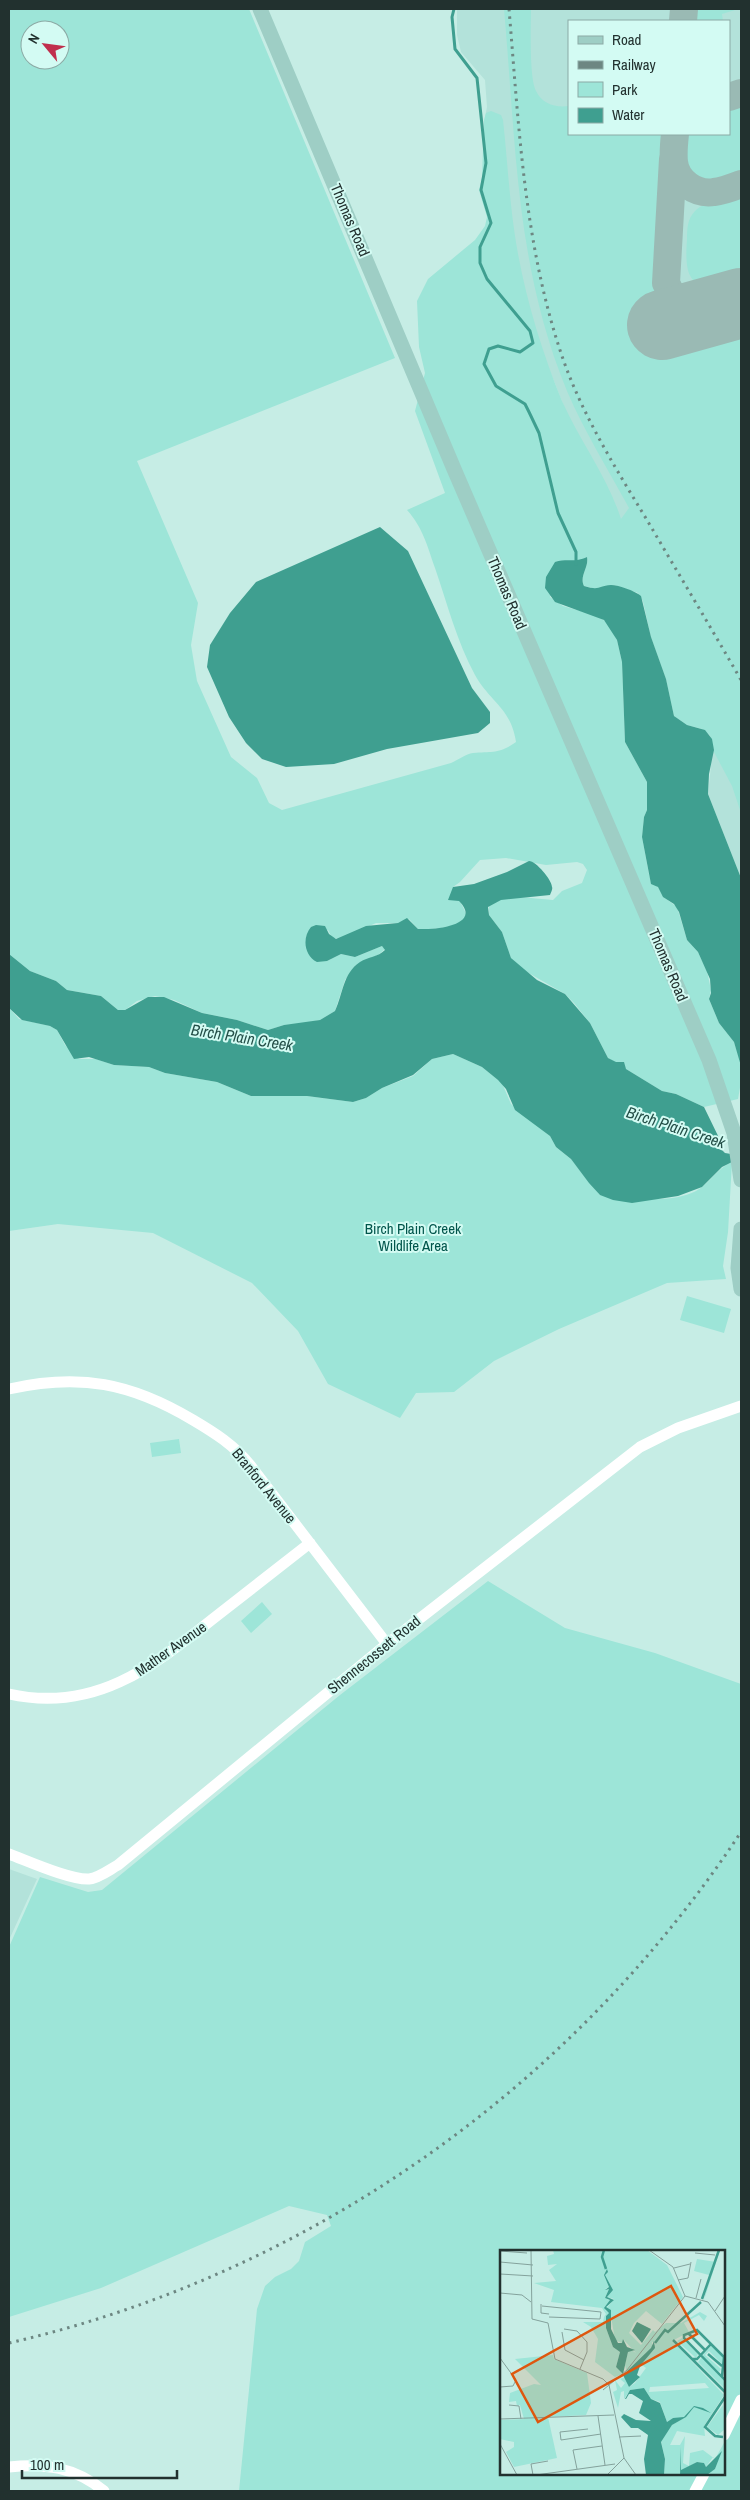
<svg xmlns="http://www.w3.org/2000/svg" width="750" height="2500" viewBox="0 0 750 2500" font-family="'Archivo Narrow',sans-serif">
<rect width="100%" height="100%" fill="#c6ede5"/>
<!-- built -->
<path fill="#b3e2da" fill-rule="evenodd" d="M457,9H741V878L708,794L711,766L702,729L676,718L666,679L651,637L643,601L638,593L494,230L485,141L484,122L487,107L485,80L461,52L457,35ZM569,21H729V134H569Z
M9,1869L37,1879L9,1940Z"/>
<!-- green -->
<path fill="#9de5d8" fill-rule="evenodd" d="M9,9H249L395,358L137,461L198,603L191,645L197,681L231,757L257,778L269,803L282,810L451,763C458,760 466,754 473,753C493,751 499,754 516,742C511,708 490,702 475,675C457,642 447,603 435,568C427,545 423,528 407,510L445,493L415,411L425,373L419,347L417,301L428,279L475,240L485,226L487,217L479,190L482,178L484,120L486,113L491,111L501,115L503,120C507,156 509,193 514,229C522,287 540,347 562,401C580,441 608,478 621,519L629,508C608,469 584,431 567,391C515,265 516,141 504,9H531C531,26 529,77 536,91C542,104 556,108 569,106V134H663L653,279L656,305L667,347L741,326V813L732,786L714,752L710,735L702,729L687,725L674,716L666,679L651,637L643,601L638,593L614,585L600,590L584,586C579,576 589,568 587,557L578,562L568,561L550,597L563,606L598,616L609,624L617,640L622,662L625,742L647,782V810L644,817L642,837L649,874L651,882L658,887L665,898L677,907L687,940L698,952L707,971L711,990L709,999L719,1023L734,1042L740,1060L741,1082L738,1099L704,1107L676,1094L662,1091L608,1058L590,1023L574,1003L565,994L520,968L511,958L502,932L489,915V905C506,892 533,899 553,900L562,891L582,883L587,870L583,864L577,862L546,865L506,858L480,860L460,882L453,887C455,894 466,910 466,915C465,928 428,930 418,929L409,919L398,923H376L340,939L332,938L328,930L309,931L306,942L327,961L341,954L355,957L382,946L385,949L378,955L355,966L345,980L335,1011L320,1020L300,1024L284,1025L268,1030L237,1020L202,1013L174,1000L155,996L137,1001L125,1010H118L101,996L67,990L56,981L30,971L9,954ZM30,30H60V60H30Z
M696,9H735V10L722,14L723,21H695Z
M741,105V175C696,188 685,183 686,134H729V109Z
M741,194V278C698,290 683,290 687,240C687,230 687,219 695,211C705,201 727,198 741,194Z
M9,1008L19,1019L50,1026L57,1030L65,1045L79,1059H96L114,1065L149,1067L165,1073L217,1082L251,1096H307L353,1102L366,1098L382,1088L413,1076L432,1059L453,1054L482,1067L502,1083L511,1104L550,1136L556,1147L571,1159L600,1195C629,1196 669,1205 696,1191C710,1183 717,1168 732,1162L728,1232L723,1266L726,1279L667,1283L559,1329L494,1361L454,1392L416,1393L400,1418L328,1384L298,1331L252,1283L153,1233L58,1224L9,1231Z
M687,1296L731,1309L724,1333L680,1320Z
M179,1439L181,1453L152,1457L150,1443Z
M488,1581L565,1628L655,1653L741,1684V2491H239L257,2309L265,2286L275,2277L291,2269L299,2261L305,2242L331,2226L327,2215L289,2206L101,2288L9,2317V1947L40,1877L88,1892L102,1890L340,1695ZM501,2251H724V2474H501Z
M262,1602L272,1614L251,1633L241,1621Z"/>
<!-- water -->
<path fill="#3f9f90" d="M380,527L408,551L472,688L490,712V723L478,733L387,749L334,764L286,767L262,759L246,743L229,717L207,667L210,645L230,613L256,582Z
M587,557C589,568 579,576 584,586C600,591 598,586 611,585C619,585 635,591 641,596L651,637L666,679L674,716L687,725L705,730L712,739L714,750L709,774L708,794L741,878V1066L734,1042L719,1023L709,999L711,993L710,979L698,952L687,940L679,912L674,904L663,897L658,887L651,884L642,837L644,817L647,810V782L625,742L622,662L617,640L604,620L555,602L545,588L546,577L555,562C567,558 575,563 587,557Z
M529,861C536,861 552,880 552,887C553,889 551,892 550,895L501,900L488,907L489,915L502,932L511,958L537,980L565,994L590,1023L608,1058L616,1062H624L626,1069L662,1091L676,1094L704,1107L721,1142L720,1148L725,1153L731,1154L732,1162L722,1167L702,1187L678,1196L632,1203L613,1200L600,1195L589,1183L571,1159L556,1147L550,1136L515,1110L506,1089L498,1080L482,1067L453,1054L432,1059L413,1075L382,1088L366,1098L353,1102L307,1096H251L217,1082L165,1073L149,1067L114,1065L89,1057L74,1059L57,1030L50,1026L22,1020L9,1008V954L30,971L56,981L67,990L101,996L118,1010H125L148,997H164L202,1013L237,1020L268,1030L284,1025L320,1020L335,1011C343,994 343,973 360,962C368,957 378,957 385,950L382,946L355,957L341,954L327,961L317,962C304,955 302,938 311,927L316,925L325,926L329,934L336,939L366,926L398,923L407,918L418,929C435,930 483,925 459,901L448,900L453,887L474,884L507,872Z"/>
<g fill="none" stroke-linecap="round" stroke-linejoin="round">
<!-- stream -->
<path stroke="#3f9f90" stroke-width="3" d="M454,9L452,17L455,49L477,78L486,163L481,190L491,223L480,247V263L487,279L530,331L533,343L520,352L498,346L489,349L484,364L496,386L525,404L529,412L539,433L558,513L576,552V564"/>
<!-- taxiway -->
<path stroke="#9abab4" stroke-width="28" d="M683,21L684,9
M729,97L741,93
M675,134C674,143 673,153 674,162C676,181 696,195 714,192C723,191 733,187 741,184
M673,159L666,283C675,305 690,310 712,311"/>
<!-- runway -->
<path stroke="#9abab4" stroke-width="70" d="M662,325L741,303"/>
<!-- minor -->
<path stroke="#fff" stroke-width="11" d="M9,1389C80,1373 131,1383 193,1420C215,1433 234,1445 250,1465L387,1644
M9,1694C94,1713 151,1668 214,1618C246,1593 278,1568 310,1543
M9,1854C28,1861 70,1880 89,1879C99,1878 109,1870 118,1865L387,1644L640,1447L678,1428L741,1406
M724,2435L741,2400
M9,2467C45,2463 75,2467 104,2491
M695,2491L704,2474"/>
<!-- major -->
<path stroke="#9ecec5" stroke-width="15" d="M260,9L454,469L709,1060L734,1133L741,1180
M741,1229L738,1268L741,1289"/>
<!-- rail -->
<path stroke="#6d8782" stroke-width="3" stroke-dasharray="2.5 5" stroke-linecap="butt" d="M509,9C519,127 524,246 563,359C583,416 616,469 647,520C678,573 710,626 741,680
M9,2343C309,2274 572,2088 741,1832"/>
</g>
<g text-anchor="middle" stroke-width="4" stroke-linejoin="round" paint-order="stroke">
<!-- street labels -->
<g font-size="15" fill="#22312f" stroke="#d3fbf3">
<text transform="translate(350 220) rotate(67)" y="5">Thomas Road</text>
<text transform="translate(507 593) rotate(67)" y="5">Thomas Road</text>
<text transform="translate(668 965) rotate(67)" y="5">Thomas Road</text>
<text transform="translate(264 1486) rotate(51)" y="5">Branford Avenue</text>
<text transform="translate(171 1649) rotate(-35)" y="5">Mather Avenue</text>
<text transform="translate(374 1655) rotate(-39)" y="5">Shennecossett Road</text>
</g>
<!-- park labels -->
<g font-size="15" fill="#00554b" stroke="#d3fbf3">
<text x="413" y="1234">Birch Plain Creek<tspan x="413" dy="17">Wildlife Area</tspan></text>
</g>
<!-- water labels -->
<g font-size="16" font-style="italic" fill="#244f48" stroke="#d3fbf3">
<text transform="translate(242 1037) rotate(9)" y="6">Birch Plain Creek</text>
<text transform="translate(676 1127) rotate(18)" y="6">Birch Plain Creek</text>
</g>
</g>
<!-- overview -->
<g transform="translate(500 2250)">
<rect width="225" height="225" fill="#c6ede5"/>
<path d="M53,0H147L167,15L183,47L162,74L146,61L134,73L129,83L141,95L153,80L155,82L166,73H181L200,62L207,66L204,71L199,65L184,73L189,82L172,91L224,145L204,176L205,186L177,181L170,195H180L185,186L183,213L189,216L190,203L203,200L215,209L225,191V225H207L215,219L220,205L216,210L213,207L206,217L204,213L197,212L181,221L180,225H164L165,209L161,191L172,175L181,169L173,168L167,172L160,152L151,149L144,138L130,140L124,149V141L121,142L118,158L113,142L117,140L115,130L121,138L125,133L120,129L125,127L129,137L135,133L146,118L142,115L156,93L152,92V98L127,122L125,115L128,102L130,99L136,103L123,89L124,94L115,90L110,60L106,59L114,49L107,47L110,39L107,28L109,37L105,39H109L105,48L111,51L105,60L109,63L106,66V78L113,97L120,102L116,117L123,124L115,127L95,112L98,89L91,77L83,72H103L104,67L106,64L102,58L51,52L54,40L34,33L56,31L49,20L57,14L48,15L47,6L54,4ZM205,133L209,138L149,142L150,137ZM219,0H220L204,50L209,25L194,21L197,9L216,12ZM182,88L198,104L196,108L177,91ZM212,95L223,107L222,114L209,101L205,105L221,119L219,122L202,106ZM53,105L54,109L87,123L91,153L86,165L48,167L57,208L14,217L6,202L14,197V192L0,189V170L24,169L20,155L17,156L16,151L9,152L10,143L34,134L41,135L15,109ZM202,107L225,131V139L198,112ZM223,155L225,179L218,185L207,177Z" fill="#9de5d8" fill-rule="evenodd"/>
<path d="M107,19L108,22L105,25L113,40L107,47L114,50L106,57L111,60V79L118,93H122L123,89L127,97L135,100L128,102L123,124L116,117L120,102L113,97L106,78V66L109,63L104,58L110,50L105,48L109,39L105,40L109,37L104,25ZM137,72L151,79L142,93L132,81ZM154,91L155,98L140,116L137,125L140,127L129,137L123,125L151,98ZM144,138L151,149L160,153L167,172L173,168L184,167L194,156L203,158L211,163L219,150L211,163L194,157L186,167L172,175L161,192L165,209L164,225H146L144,209L148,185L138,178H131L121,167L124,164L136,170L151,171L139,163L143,151L132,144H129L126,149H125L130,140ZM181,197V220L197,212L204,213L206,217L222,201L215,219L207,225H180Z" fill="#3f9f90"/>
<path fill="none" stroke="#3f9f90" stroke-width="2.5" d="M104,0L102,7L106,19M202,49L219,0M188,83L205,100M173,90L225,142M155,93L165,80L168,82L201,52M208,104L222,116M192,109H197L211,94M222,126L224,107L197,80L184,85V88L225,130M223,187L215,186L205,177L225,147"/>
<path fill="none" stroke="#84a29c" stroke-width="1" d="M31,0L32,69L48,73L55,109L103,129L109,135L103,140M149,0L173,17L185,46M0,1L27,3M195,3L215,5M0,12L33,15M174,18L190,14M0,24L33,26M178,30L188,28L191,12M0,43L22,45L31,52M185,46L208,52L225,76M196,48L201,29M41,54V63L49,64M42,56L101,62L100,69L49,67M215,61L225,46M64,79L77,81L87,92V102L80,119M62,82L65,100L84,110M0,108L16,130L13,136L0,137M9,155L19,156L21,169M98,166L105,215M0,169L114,165M88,179L60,182L61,190L101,184M119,187L141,186M0,194L17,225M124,208L136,225M77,219L73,200L102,196M33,225L31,214L48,211M36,225L115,214M107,225L124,208L109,135L127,120L185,46"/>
<path fill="#de570e" fill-opacity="0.15" stroke="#de570e" stroke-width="2.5" d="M171,36L197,84L38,172L12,124Z"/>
<rect width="225" height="225" fill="none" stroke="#22312f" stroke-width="2.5"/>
</g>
<!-- border -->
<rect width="750" height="2500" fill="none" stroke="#22312f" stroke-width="20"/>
<!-- legend -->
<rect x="568" y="20" width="162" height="115" fill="#d3fbf3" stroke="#8caaa5"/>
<rect x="578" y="36" width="25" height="8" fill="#9ecec5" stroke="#8caaa5"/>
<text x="612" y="45" font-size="15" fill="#22312f">Road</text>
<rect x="578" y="61" width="25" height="8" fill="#6d8782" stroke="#8caaa5"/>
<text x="612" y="70" font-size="15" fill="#22312f">Railway</text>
<rect x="578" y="82" width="25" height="15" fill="#9de5d8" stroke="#8caaa5"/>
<text x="612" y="95" font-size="15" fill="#22312f">Park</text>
<rect x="578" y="108" width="25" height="15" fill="#3f9f90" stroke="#8caaa5"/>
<text x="612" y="120" font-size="15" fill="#22312f">Water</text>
<!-- north arrow -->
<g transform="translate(45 45) rotate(299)"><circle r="24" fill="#d3fbf3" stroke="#8caaa5"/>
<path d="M0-4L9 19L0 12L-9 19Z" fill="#c02f4d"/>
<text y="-8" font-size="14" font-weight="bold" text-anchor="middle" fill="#22312f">N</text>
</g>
<!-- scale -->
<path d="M22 2470v8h155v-8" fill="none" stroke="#22312f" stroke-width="2.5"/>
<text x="30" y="2470" font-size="15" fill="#22312f" stroke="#d3fbf3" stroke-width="4" paint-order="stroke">100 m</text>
</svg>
